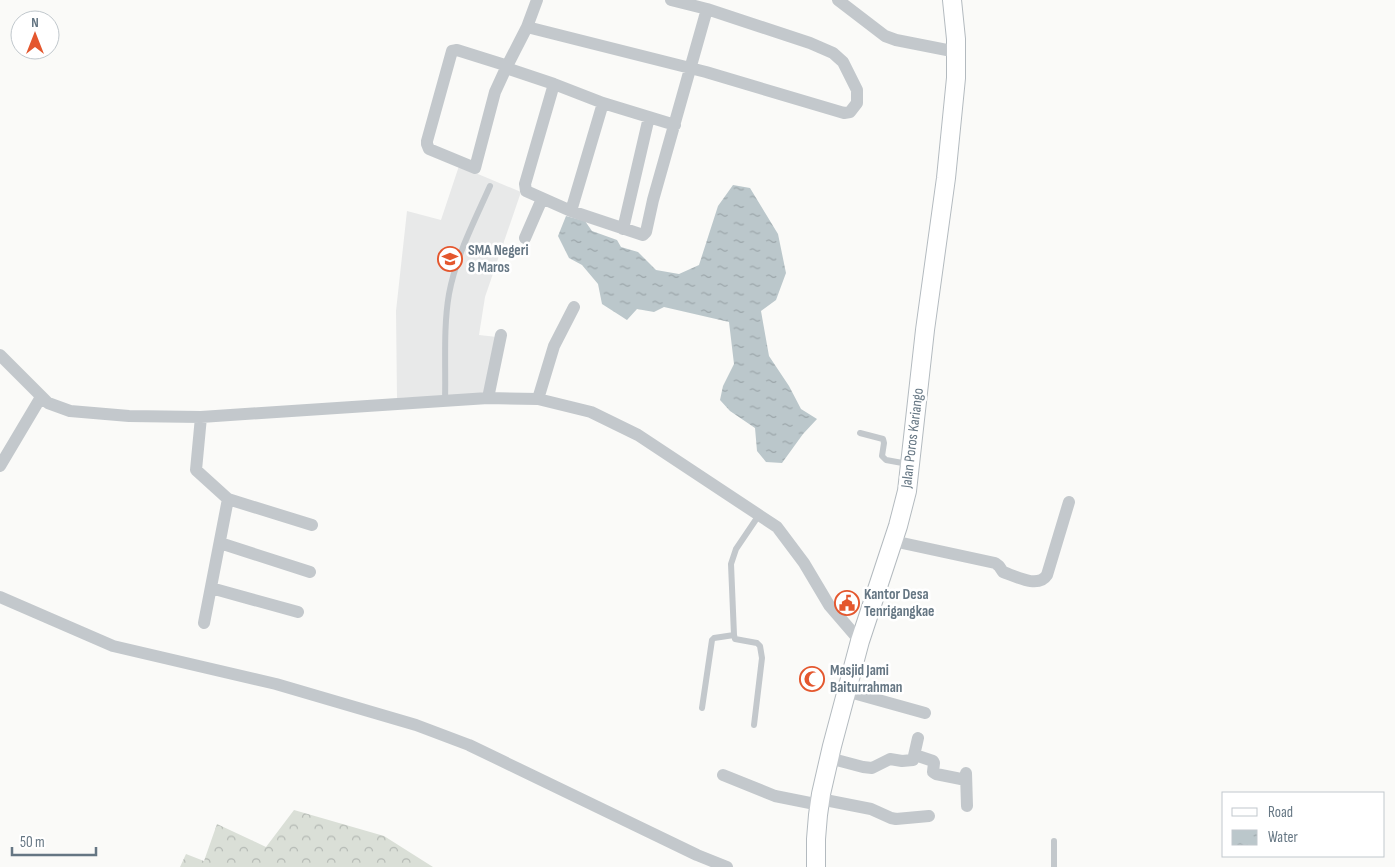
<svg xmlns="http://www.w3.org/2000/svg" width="1395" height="867" viewBox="0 0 1395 867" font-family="'Sofia Sans Condensed',sans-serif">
<defs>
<pattern id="forest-crowns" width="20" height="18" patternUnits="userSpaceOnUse" patternTransform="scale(1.25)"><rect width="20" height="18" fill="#dadfd7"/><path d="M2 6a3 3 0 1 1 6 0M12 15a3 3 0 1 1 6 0" fill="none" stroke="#b4b9b4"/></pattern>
<pattern id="water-ripples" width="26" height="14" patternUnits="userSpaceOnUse" patternTransform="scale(1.25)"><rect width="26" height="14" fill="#bbc7cb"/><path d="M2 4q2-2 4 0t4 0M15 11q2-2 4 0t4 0" fill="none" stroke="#9ca6aa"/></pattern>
</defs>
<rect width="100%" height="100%" fill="#fafaf8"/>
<!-- built -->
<path fill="#e8e9e9" d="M459,166L521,192L485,297L479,335L497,337L484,395L397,398L396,311L407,211L441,220Z"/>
<!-- forest -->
<path fill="url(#forest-crowns)" d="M294,810L384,836L433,867H180L186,854L204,861L217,824L266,847Z"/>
<!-- water -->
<path fill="url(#water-ripples)" d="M733,185L750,188L778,234L786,273L776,300L761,311L769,356L789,386L801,409L817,419L803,434L782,463L766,462L757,451L755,428L730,411L720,400L723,386L734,364L729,322L664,307L654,312L637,309L627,320L602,304L598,284L582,265L569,258L558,236L566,216L585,221L592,231L617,240L621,247L638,252L656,270L679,274L699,265L718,206Z"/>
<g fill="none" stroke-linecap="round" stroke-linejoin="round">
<defs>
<path id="secondary" d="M816,867V839L818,815L821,794L832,746L860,641L898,526L907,491L925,330L946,178L956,78V39L952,0"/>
</defs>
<!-- secondary casing -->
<use href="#secondary" stroke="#b3babf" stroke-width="20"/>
<!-- service -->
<path stroke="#c3c8cc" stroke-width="6" d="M445,401C446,367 443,328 449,294C456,256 475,220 490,186
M860,433L883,439L884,443L882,456L886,460L908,464
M702,708L712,640L714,638L734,635
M754,725L762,658L760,646L757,643L735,639L734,635L731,564L736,549L759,515
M1054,867V841"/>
<!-- minor -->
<path stroke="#c3c8cc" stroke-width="12" d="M537,0L527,27L506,68L554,84L603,103L675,125
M838,0L885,36L896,40L957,52
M527,27L706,72L844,113L850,112L857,103V90L843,62L833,53L810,43L707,9
M506,68L495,92L475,168L429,149L427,144V141L452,51L457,50L508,66
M554,84L525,184L526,191L571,211L643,235L646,232L653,200L707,9L671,0
M571,211L603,103
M623,229L649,117
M525,238L542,199
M0,355L48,403L70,411L129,416L201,417L488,398L538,399L591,412L638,435L777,527L804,563L829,605L860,641
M488,398L501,335
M538,399L554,346L574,307
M201,417L196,470L228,499L312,525
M0,466L41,397
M893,541L995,563L999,566L1003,572C1015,576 1038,589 1047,575L1069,502
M220,543L310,572
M211,588L298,612
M0,597L113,646L276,684L416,725L469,745L697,855L727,867
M204,623L228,499
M846,691L925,713
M915,755L933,761L934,763L933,772L936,774L966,780
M829,758L863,767L872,768L890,759L902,761L913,760L918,738
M966,773L967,806
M723,775L775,796L820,805
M820,799L871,809L891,818L896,819L929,816"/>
<!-- secondary -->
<use href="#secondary" stroke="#fff" stroke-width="18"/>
</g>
<!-- icons -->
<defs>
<symbol id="school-ring" viewBox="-11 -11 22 22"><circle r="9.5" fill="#fff" stroke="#e4572e" stroke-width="1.5"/><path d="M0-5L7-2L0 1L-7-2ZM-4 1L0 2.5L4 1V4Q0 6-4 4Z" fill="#e4572e"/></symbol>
<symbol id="civic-ring" viewBox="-11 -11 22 22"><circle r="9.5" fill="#fff" stroke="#e4572e" stroke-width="1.5"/><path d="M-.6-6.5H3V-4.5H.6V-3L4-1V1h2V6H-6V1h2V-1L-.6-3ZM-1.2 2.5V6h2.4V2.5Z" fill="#e4572e"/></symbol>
<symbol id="mosque-ring" viewBox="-11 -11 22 22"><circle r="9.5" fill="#fff" stroke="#e4572e" stroke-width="1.5"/><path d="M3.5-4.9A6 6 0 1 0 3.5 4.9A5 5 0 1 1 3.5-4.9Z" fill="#e4572e"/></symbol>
</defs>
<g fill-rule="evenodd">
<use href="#school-ring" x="436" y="245" width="28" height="28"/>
<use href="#civic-ring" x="833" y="589" width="28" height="28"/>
<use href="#mosque-ring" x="798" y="665" width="28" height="28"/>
</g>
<g text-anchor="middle" stroke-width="5" stroke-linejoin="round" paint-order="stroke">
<!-- poi labels -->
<g font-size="15" font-weight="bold" fill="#657683" stroke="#fff" text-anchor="start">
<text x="468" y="255">SMA Negeri<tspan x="468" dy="17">8 Maros</tspan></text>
<text x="864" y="599">Kantor Desa<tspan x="864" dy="17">Tenrigangkae</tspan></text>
<text x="830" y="675">Masjid Jami<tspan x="830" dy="17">Baiturrahman</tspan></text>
</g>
<!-- street labels -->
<g font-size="15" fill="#657683" stroke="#fff">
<text transform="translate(912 438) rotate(-83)" y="5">Jalan Poros Kariango</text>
</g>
</g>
<!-- legend -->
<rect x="1222" y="792" width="162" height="65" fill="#ffffff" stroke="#c1c8cd"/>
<rect x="1232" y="808" width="25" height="8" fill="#ffffff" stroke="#c1c8cd"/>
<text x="1268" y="817" font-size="15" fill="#657683">Road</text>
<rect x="1232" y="830" width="25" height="15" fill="url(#water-ripples)" stroke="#c1c8cd"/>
<text x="1268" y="842" font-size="15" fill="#657683">Water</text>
<!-- north arrow -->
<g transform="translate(35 35)"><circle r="24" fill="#ffffff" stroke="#c1c8cd"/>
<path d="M0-4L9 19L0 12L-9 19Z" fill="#e4572e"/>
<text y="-8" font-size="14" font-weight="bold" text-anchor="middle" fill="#657683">N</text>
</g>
<!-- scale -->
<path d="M12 847v8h84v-8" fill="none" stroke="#657683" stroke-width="2.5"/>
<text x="20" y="847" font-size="15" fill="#657683" stroke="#ffffff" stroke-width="4" paint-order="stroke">50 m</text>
</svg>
